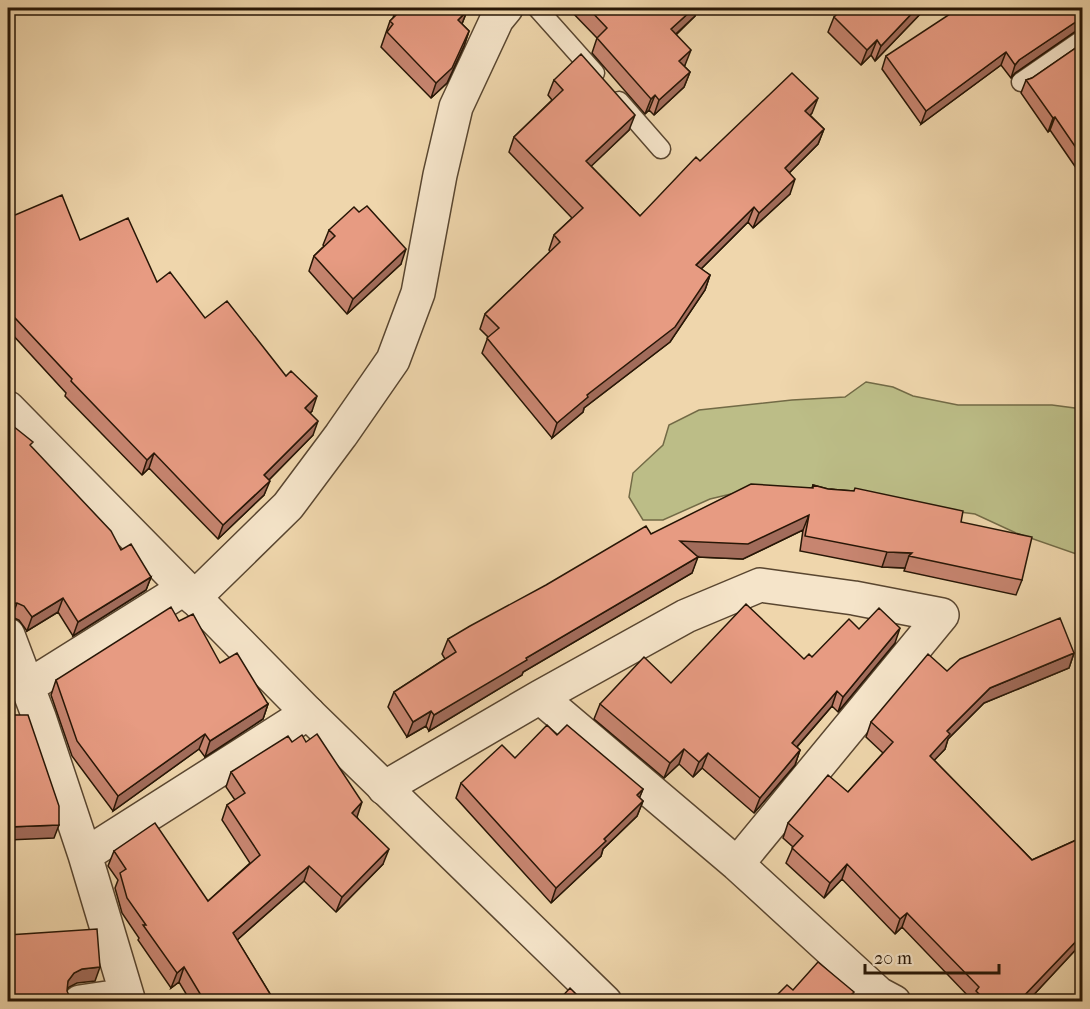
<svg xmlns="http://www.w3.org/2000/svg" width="1090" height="1009" viewBox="0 0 1090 1009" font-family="'IM FELL French Canon',serif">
<rect width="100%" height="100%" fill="#efd6ac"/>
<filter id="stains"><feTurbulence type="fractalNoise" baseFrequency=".00333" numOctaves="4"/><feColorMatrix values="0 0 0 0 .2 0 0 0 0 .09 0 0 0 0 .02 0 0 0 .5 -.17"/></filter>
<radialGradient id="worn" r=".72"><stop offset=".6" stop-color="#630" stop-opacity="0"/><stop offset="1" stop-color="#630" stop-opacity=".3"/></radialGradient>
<!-- green -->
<path fill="#bcbd87" stroke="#726a46" stroke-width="1.5" d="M866,382L893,387L913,396L958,405H1052L1082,409V556L1016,533L975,514L907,505L832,489L795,491L756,488L710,499L663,520H643L629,497L633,473L663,445L669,425L699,410L792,400L845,397Z"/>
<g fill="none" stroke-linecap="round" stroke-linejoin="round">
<defs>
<path id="service" d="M537,8L595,73
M1021,82L1082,40
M619,101L661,149"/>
<path id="minor" d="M194,598L288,506L341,435L393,360L418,293L440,175L456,107L497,19L506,8
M8,635L39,717L85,855L129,1002
M27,687L185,588
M540,697L737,864L879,994L894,1002
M384,788L540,697L686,616L760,585L854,598L942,615L737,864
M85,855L308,713
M80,1002L127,995"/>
<path id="tertiary" d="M8,408L308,713L605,1002"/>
</defs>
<!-- service casing -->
<use href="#service" stroke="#594630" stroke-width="21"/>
<!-- minor casing -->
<use href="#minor" stroke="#594630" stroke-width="36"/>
<!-- tertiary casing -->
<use href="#tertiary" stroke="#594630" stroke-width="36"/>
<!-- service -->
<use href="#service" stroke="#f5e4c9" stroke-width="18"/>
<!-- minor -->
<use href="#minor" stroke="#f5e4c9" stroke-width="33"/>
<!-- tertiary -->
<use href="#tertiary" stroke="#f5e4c9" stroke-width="33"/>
</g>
<!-- wall -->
<path fill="#c78570" stroke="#271606" stroke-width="1.5" d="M568,8H698L695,16L676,35L685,65L684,66L690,72L684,87L654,115L649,110L645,114L592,53L597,38Z
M926,8L875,61L871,55L861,65L828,32L834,17Z
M982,8H1083V29L1076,31L1015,73L1011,78L1001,65L921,124L882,69L886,56Z
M396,9L467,11L462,24L469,31L464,46L447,83L431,98L381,47L390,21L393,18Z
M1083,43V178L1050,130L1048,132L1021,93L1026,80L1032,78Z
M554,80L629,130L591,166L640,216L700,161L812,113L810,115L824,129L818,144L789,173L790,194L753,228L748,222L701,269L710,275L705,290L670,342L584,408L583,412L552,438L482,353L488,337L480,329L485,314L550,252L549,250L554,235L572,218L509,152L514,137L552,100L548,95Z
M8,218L80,240L157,282L205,318L312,411L310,413L313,435L269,480L264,495L218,539L149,468L142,475L65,396L66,393L10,332L8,333Z
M329,230L401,264L347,314L309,271L314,256L324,246L323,245Z
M8,422L31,447L121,550L151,577L146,590L73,636L58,612L27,631L19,620L12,617H8Z
M813,485L828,489L854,491L961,522L1022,580L1016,595L904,571L905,568L882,567L800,551L803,530L743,559L697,557L692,573L523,672L522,675L429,731L426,726L407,737L388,707L394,692L445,659L442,654L448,639L651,534L812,488Z
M179,621L220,663L268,704L263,719L205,757L199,749L113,811L72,756L51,695L56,680Z
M859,629L895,643L838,712L832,706L797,747L800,750L795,765L754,813L702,768L693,777L679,764L664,778L594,719L600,704L671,683L804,659L812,657Z
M1074,653L1069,668L984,703L948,739L945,749L934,760L1032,860L1083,837V951L1080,945L1027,1002H972V1000L902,927L895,934L842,879L824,898L786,863L793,847L783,838L788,823L848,792L883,753L866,737L871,722L947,671Z
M557,735L643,789L639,798L643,801L637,816L603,849L601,856L551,903L456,798L461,783L515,758Z
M292,742L357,817L383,864L336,912L304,881L237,940L275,1002H191L179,982L171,988L138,940L139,938L122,913L115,888L118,880L108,866L114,851L208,901L250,863L222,820L227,805L235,800L226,787L231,772Z"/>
<!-- shaded-wall -->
<path fill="#a26c5b" stroke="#271606" stroke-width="1.5" d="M694,8H698L695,16L665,44L671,29Z
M917,8H926L875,61L881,46Z
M467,11L461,26L458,20Z
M1083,17L1082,29L1076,31L1015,73L1011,78L1015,65L1019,60Z
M469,31L464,46L447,83L431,98L436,83Z
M877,40L871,55L861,65L867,50Z
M691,50L685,65L674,76L679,61Z
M1006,52L1001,65L921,124L926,111Z
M690,72L684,87L654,115L659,100Z
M655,95L649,110L645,114L651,99Z
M818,98L812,113L800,126L805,111Z
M635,115L629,130L581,176L586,161Z
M1055,117L1050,130L1048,132L1053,118Z
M824,129L818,144L779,183L785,168Z
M795,179L790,194L753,228L759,213Z
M754,207L748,222L690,280L696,265Z
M406,249L401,264L347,314L353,299Z
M710,275L705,290L670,342L584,408L583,412L552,438L557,423L587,395Z
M15,318L10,332L8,333V330L11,320Z
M317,396L312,411L300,423L305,408Z
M318,421L313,435L259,490L264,475Z
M154,453L149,468L142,475L147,460Z
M270,481L264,495L218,539L223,525Z
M809,515L803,530L743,559L675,556L680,541Z
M887,552L912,553L909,556L905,568L882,567Z
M698,557L692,573L523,672L522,675L429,731L434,715L526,658Z
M151,577L146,590L73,636L78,622Z
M63,598L58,612L27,631L32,617Z
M17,603L12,617H8V604Z
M900,628L895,643L838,712L843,697Z
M1074,653L1069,668L984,703L948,739L945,749L925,770L930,756L947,731L990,688Z
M837,691L832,706L787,758L792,743Z
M268,704L263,719L205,757L210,741Z
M431,711L426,726L407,737L413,722Z
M205,734L199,749L113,811L118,796Z
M684,749L679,764L664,778L670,763Z
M800,750L795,765L754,813L760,798Z
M708,753L702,768L693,777L699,762Z
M643,789L637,804V795Z
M643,801L637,816L603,849L601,856L551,903L556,888L604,839Z
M362,802L357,817L346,828L352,813Z
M59,825L54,838L8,840V827Z
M389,849L383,864L336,912L342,897Z
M847,864L842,879L824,898L830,883Z
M309,866L304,881L228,948L233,933Z
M907,913L902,927L895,934L900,919Z
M1083,934V938L1080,945L1027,1002H1018Z
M100,967L95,981L77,983L69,987L62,996L68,981L74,973L82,969Z
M184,967L179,982L171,988L177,973Z"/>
<!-- building -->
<path fill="#e79b82" stroke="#271606" stroke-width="1.5" d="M398,8H463L467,11L458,20L469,31L452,68L436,83L387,32L393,24L390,21L399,12L396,9Z
M588,8H694L671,29L691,50L679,61L690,72L659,100L655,95L651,99L597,38L607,28Z
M843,8H917L881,46L877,40L867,50L834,17Z
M959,8H1083V17L1019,60L1015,65L1006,52L926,111L886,56Z
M1083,43V158L1055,117L1053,118L1026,80L1032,78Z
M581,54L635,115L586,161L640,216L696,157L700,161L792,73L818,98L805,111L824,129L785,168L795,179L759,213L754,207L696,265L710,275L675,327L587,395L588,397L557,423L487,338L499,328L485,314L560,242L554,235L583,208L514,137L563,90L554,80Z
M62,195L80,240L128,218L157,282L170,272L205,318L227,301L286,376L291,371L317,396L305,408L318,421L264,475L270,481L223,525L154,453L147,460L71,381L72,379L15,318L11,320L8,316V218Z
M367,206L406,249L353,299L314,256L335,236L329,230L354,207L359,212Z
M8,422L33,442L30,445L111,531L121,550L131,544L151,577L78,622L63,598L32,617L24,606L17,603L8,604Z
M751,484L813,488V485L828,489L854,491L855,488L963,511L961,522L1032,537L1022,580L909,556L912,553L887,552L805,536L809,515L748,544L680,541L698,557L526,658L527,660L434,715L431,711L413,722L394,692L456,652L448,639L470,626L546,585L646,526L651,534Z
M746,604L804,659L809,654L812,657L849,619L859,629L879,608L900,628L843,697L837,691L792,743L800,750L760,798L708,753L699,762L684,749L670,763L600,704L644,657L671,683Z
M171,607L179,621L193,614L220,663L237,653L268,704L210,741L205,734L118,796L77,741L56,680Z
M1060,618L1074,653L990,688L947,731L950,734L930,756L1032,860L1083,837V934L1018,1002H987L976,991L979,987L907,913L900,919L847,864L830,883L792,848L803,836L788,823L828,775L848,792L893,742L871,722L928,654L947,671L960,659Z
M8,713L13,715H28L59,806V825L8,827Z
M547,725L557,735L567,725L643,789L637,795L643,801L604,839L606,841L556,888L461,783L502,745L515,758Z
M317,734L362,802L352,813L389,849L342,897L309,866L233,933L275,1002H205L184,967L177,973L143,925H146L127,898L120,873L126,869L114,851L155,823L208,901L260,855L227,805L245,793L231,772L288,736L292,742L302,735L306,742Z
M97,929L100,967L82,969L74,973L68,981L67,991L71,1000L73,1002H8V935Z
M818,962L854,992L850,996L857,1002H770L787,985L793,990Z
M570,988L584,1002H557Z"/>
<!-- margin -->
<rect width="1090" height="1009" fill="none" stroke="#efd6ac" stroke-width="30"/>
<rect x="9" y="9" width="1072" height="991" fill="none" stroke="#271606" stroke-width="3"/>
<rect x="15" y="15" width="1060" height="979" fill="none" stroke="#271606" stroke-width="1.5"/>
<!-- scale -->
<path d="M865 964v9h134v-9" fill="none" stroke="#271606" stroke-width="3"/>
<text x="874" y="964" font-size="18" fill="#271606" stroke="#f5e4c9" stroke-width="4.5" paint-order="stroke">20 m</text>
<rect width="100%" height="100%" filter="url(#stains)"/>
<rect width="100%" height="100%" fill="url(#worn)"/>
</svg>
